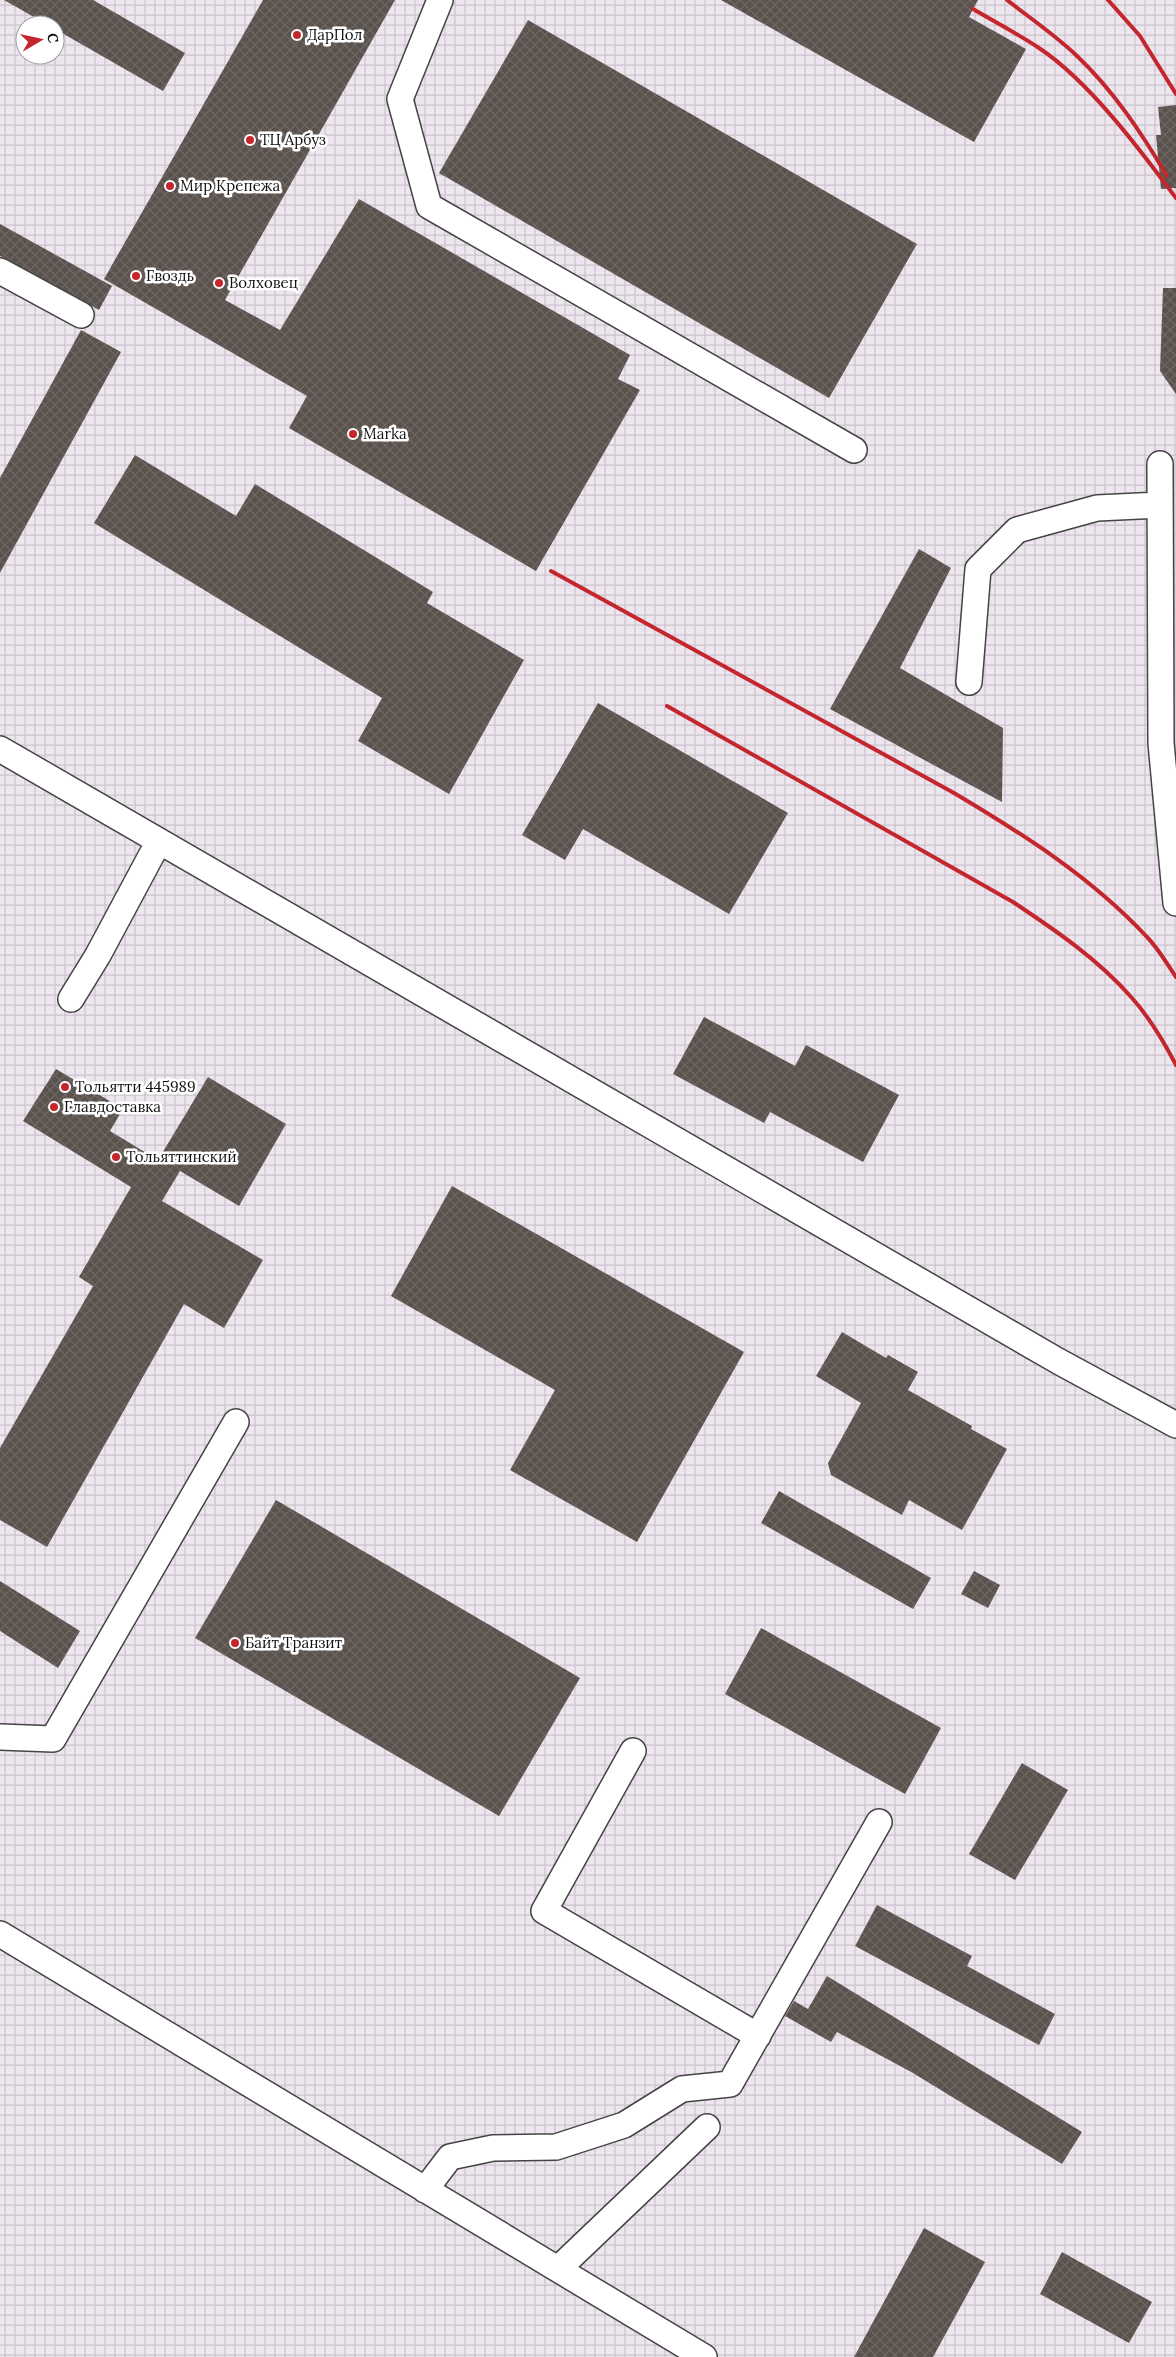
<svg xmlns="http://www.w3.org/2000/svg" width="1176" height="2357" viewBox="0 0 1176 2357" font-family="Lora,serif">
<defs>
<pattern id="industrial-grid" width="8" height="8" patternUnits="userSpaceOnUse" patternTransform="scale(1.25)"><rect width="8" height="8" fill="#eee6ef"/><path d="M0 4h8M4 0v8" fill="none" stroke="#cbc4cc"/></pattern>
<pattern id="building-cross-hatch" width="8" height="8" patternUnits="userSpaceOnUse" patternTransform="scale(1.25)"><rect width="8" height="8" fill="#5a524d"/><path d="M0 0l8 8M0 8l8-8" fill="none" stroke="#6d6662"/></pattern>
</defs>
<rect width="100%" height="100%" fill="#fffdf5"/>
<!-- industrial -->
<path fill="url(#industrial-grid)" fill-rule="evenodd" d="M0,0H1176V2357H0ZM25,25H55V55H25Z"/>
<!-- building -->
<path fill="url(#building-cross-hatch)" d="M4,0H93L185,53L163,91L55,29V25H48Z
M263,0H395L225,300L280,330L359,199L630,355L618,379L640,390L536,571L289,428L307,396L104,279Z
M721,0H978L969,17L1026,49L974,142Z
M528,20L917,244L829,398L439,173Z
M1176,105V188L1161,189L1156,135H1161L1158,107Z
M0,224L112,286L99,310L0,256Z
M1163,288H1176V394L1160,371Z
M81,330L121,352L0,573V478Z
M135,455L236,516L255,484L433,592L427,603L524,660L449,794L358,741L382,698L94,523Z
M919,549L951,568L900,668L1003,728L1002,802L830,709Z
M598,703L788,813L729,914L583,829L565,860L522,835Z
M704,1017L795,1066L806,1045L899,1095L863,1162L770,1112L764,1123L673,1074Z
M56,1069L123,1109L110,1131L158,1160L208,1077L286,1124L239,1206L180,1171L162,1201L263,1260L224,1328L184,1304L47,1547L0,1520V1448L93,1286L79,1277L131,1187L23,1121Z
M452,1186L744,1352L637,1542L510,1470L555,1390L391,1296Z
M842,1332L886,1358L888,1355L918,1372L908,1390L972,1426L971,1429L1007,1449L962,1530L909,1500L902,1515L831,1475L828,1463L861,1403L816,1376Z
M779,1491L931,1578L913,1609L761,1523Z
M276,1500L580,1678L499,1816L195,1638Z
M974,1571L1000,1585L988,1608L961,1594Z
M0,1581L80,1631L58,1668L0,1631Z
M761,1628L941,1728L905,1794L725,1694Z
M1022,1763L1068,1790L1015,1880L969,1854Z
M877,1905L972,1956L967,1966L1055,2014L1039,2045L855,1946Z
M827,1976L1082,2132L1062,2164L913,2073L837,2032L831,2042L785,2016L794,2001L808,2009Z
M924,2228L985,2262L933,2357H854Z
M1062,2252L1152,2302L1129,2343L1040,2294Z"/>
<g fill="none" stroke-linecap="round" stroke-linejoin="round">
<defs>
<path id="minor" d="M440,0L400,99L429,206L854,450
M0,271L81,315
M1160,464L1161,743L1176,903
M969,682L978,569L1017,530L1097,508L1160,505
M0,749L1058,1361L1176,1425
M71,999L98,955L159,841
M0,1737L53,1739L236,1422
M633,1751L544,1911L758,2036
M0,1934L704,2357
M425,2190L450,2157L493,2148L556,2147L624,2125L682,2089L730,2084L879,1822
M558,2269L707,2127"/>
</defs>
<!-- minor casing -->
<use href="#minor" stroke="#444" stroke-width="28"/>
<!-- minor -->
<use href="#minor" stroke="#fff" stroke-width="25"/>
<!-- rail -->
<path stroke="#c4262e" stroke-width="4" d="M1007,0C1030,18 1055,35 1076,55C1113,90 1141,132 1167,176
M1108,0L1140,36L1176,94
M973,9C995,22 1018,34 1039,48C1089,81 1141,151 1176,198
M551,571L954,793C1023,834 1091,877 1147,937C1158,948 1167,964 1176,977
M667,706L1013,902C1055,930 1098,959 1132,998C1149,1017 1164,1042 1176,1065"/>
</g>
<!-- markers -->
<g fill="#c4262e" stroke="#fff" stroke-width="2">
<circle cx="297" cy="35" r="5"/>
<circle cx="250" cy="140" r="5"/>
<circle cx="170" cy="186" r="5"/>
<circle cx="136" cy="276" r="5"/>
<circle cx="219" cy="283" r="5"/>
<circle cx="353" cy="434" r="5"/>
<circle cx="65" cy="1087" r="5"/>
<circle cx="54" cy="1107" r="5"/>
<circle cx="116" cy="1157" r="5"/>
<circle cx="235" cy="1643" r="5"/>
</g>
<g text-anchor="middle" stroke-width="5" stroke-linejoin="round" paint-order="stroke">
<!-- poi labels -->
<g font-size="15" fill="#111" stroke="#fff" text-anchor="start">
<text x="307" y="40">ДарПол</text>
<text x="260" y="145">ТЦ Арбуз</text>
<text x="180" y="191">Мир Крепежа</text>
<text x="146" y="281">Гвоздь</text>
<text x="229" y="288">Волховец</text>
<text x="363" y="439">Marka</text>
<text x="75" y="1092">Тольятти 445989</text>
<text x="64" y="1112">Главдоставка</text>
<text x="126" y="1162">Тольяттинский</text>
<text x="245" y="1648">Байт Транзит</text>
</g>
</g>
<!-- north arrow -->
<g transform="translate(40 40) rotate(81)"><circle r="24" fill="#ffffff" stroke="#a0a0a0"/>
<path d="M0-4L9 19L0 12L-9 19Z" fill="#c4262e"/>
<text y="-8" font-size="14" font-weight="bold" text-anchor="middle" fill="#111111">С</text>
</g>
</svg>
